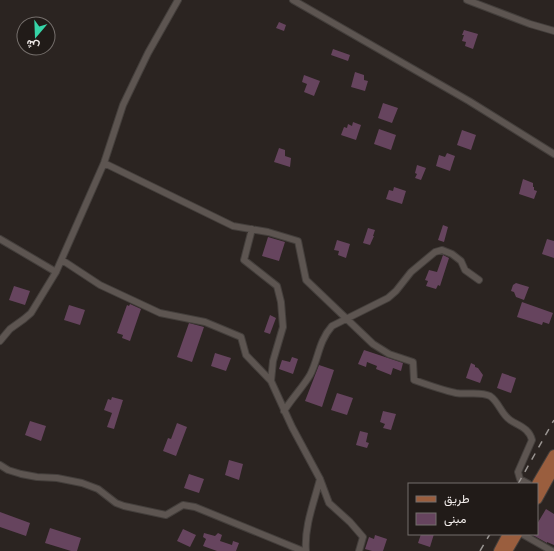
<svg xmlns="http://www.w3.org/2000/svg" width="554" height="551" viewBox="0 0 554 551" font-family="Barlow,Vazirmatn,sans-serif">
<rect width="100%" height="100%" fill="#2b2421"/>
<!-- building -->
<path fill="#66445e" d="M279,22L286,25L284,31L276,28Z
M464,30L478,34L473,49L465,46L466,42L462,41L464,35H462Z
M333,49L350,55L348,61L331,55Z
M355,72L364,75V80L368,81L365,91L351,87Z
M304,75L320,81L314,96L304,92L307,84L302,82Z
M383,103L398,108L392,123L378,118Z
M353,122L361,125L356,140L341,135L344,127L347,128L348,124L352,126Z
M379,129L396,135L391,150L374,144Z
M462,130L476,135L471,150L457,145Z
M279,148L285,150V156L291,158L290,167L274,162Z
M447,153L455,156L450,171L436,166L439,155L445,157Z
M417,165L426,168L421,180L415,178L417,174L415,173Z
M523,179L533,183V187H534V190L537,191L534,199L519,194Z
M394,187L406,191L402,204L386,199L389,190L393,191Z
M443,225L448,227L444,242L438,240Z
M368,228L375,230L373,236H374L370,245L363,243Z
M268,237L285,242L279,261L262,256Z
M547,239L554,241V258L542,254Z
M337,240L350,244L346,258L338,255L339,251L334,250Z
M443,255L449,258L440,286L438,285L436,289L426,286L428,281L425,280L429,270L437,272Z
M516,283L529,287L524,300L516,297L514,292L511,291L513,285Z
M14,286L30,291L25,305L9,300Z
M522,302L553,313L549,324L543,322L542,325L517,317Z
M130,304L141,309L130,341L122,338L123,335L117,333L127,305L129,306Z
M69,305L85,310L80,325L64,320Z
M270,315L276,318L270,334L264,332Z
M189,323L204,327L192,362L177,357Z
M364,350L403,363L401,371L393,368L391,375L376,369L377,366L367,362L366,367L358,364Z
M215,353L231,358L226,371L211,366Z
M292,357L298,359L293,374L279,369L282,360L290,362Z
M471,363L475,365V367L478,368L483,375L480,383L466,378Z
M319,365L334,370L322,407L305,401Z
M502,373L516,378L511,393L497,388Z
M337,393L353,398L347,415L331,410Z
M112,397L123,400L114,429L107,427L112,413L104,410L108,399L111,400Z
M383,411L396,414L391,430L383,428L385,424L380,422Z
M30,421L46,426L41,441L25,435Z
M177,423L187,427L176,456L163,451L168,438L171,439Z
M360,431L368,433L366,442L369,443L367,448L356,445Z
M229,460L243,464L239,480L225,475Z
M189,474L204,479L199,493L184,488Z
M546,509L554,514V545L547,542V543L531,534H537V524Z
M0,512L30,523L26,536L0,527Z
M50,528L81,538L77,551H71L45,543Z
M183,529L196,535L190,547L177,541Z
M204,533L215,536L218,533L222,535L220,541L232,545L233,541L239,543L236,551H217L203,546L206,539L203,537Z
M421,534H434L430,547L418,543Z
M375,535L387,539L383,551H372L365,549L369,537L374,539Z"/>
<g fill="none" stroke-linecap="round" stroke-linejoin="round">
<defs>
<path id="minor" d="M293,0L469,101L554,154
M467,0L530,24L554,31
M104,163L233,226L268,232L298,241L306,280L373,344L389,354L413,362L414,380C428,385 442,390 456,393C467,395 480,391 490,396C499,402 501,414 510,420C519,426 529,428 532,440L518,472L520,479L529,484
M252,229L244,260L277,286L281,302L283,327L273,361L271,381
M0,239L56,272
M62,260L100,285L160,313L205,322L241,337L246,355L271,381L292,427L320,479L329,503L350,522L363,537L359,551
M0,341L10,329L24,319L31,313L56,272L104,163L123,105L134,82L148,53L178,0
M284,411C292,398 303,387 310,375C319,358 318,342 332,326L388,298L396,291L411,272L435,252L442,250L452,254L461,261L465,270L479,280
M0,465L8,470L21,474L37,477L57,478L82,483L98,489L116,503L124,506L166,515L183,505L195,507L303,551
M522,534L552,551
M306,551C304,527 314,502 320,479"/>
<path id="primary" d="M537,484L554,455
M537,499L554,468
M499,551L508,534
M507,551L517,534"/>
</defs>
<!-- minor casing -->
<use href="#minor" stroke="#443f3c" stroke-width="8"/>
<!-- primary casing -->
<use href="#primary" stroke="#443f3c" stroke-width="12"/>
<!-- minor -->
<use href="#minor" stroke="#5d5551" stroke-width="6"/>
<!-- primary -->
<use href="#primary" stroke="#9a5e3e" stroke-width="10"/>
<!-- rail -->
<path stroke="#9a9592" stroke-width="1.5" stroke-dasharray="7 7" stroke-linecap="butt" d="M518,484L554,420
M480,551L490,534"/>
</g>
<!-- legend -->
<rect x="408" y="483" width="130" height="52" fill="#211b18" stroke="#756f6c"/>
<rect x="416" y="496" width="20" height="6" fill="#9a5e3e" stroke="#756f6c"/>
<text x="444" y="503" font-size="12" fill="#f2edeb">طريق</text>
<rect x="416" y="513" width="20" height="12" fill="#66445e" stroke="#756f6c"/>
<text x="444" y="523" font-size="12" fill="#f2edeb">مبنى</text>
<!-- north arrow -->
<g transform="translate(36 36) rotate(199)"><circle r="19" fill="#211b18" stroke="#756f6c"/>
<path d="M0-3L7 15L0 10L-7 15Z" fill="#36d4a7"/>
<text y="-6" font-size="11" font-weight="bold" text-anchor="middle" fill="#f2edeb">ش</text>
</g>
</svg>
